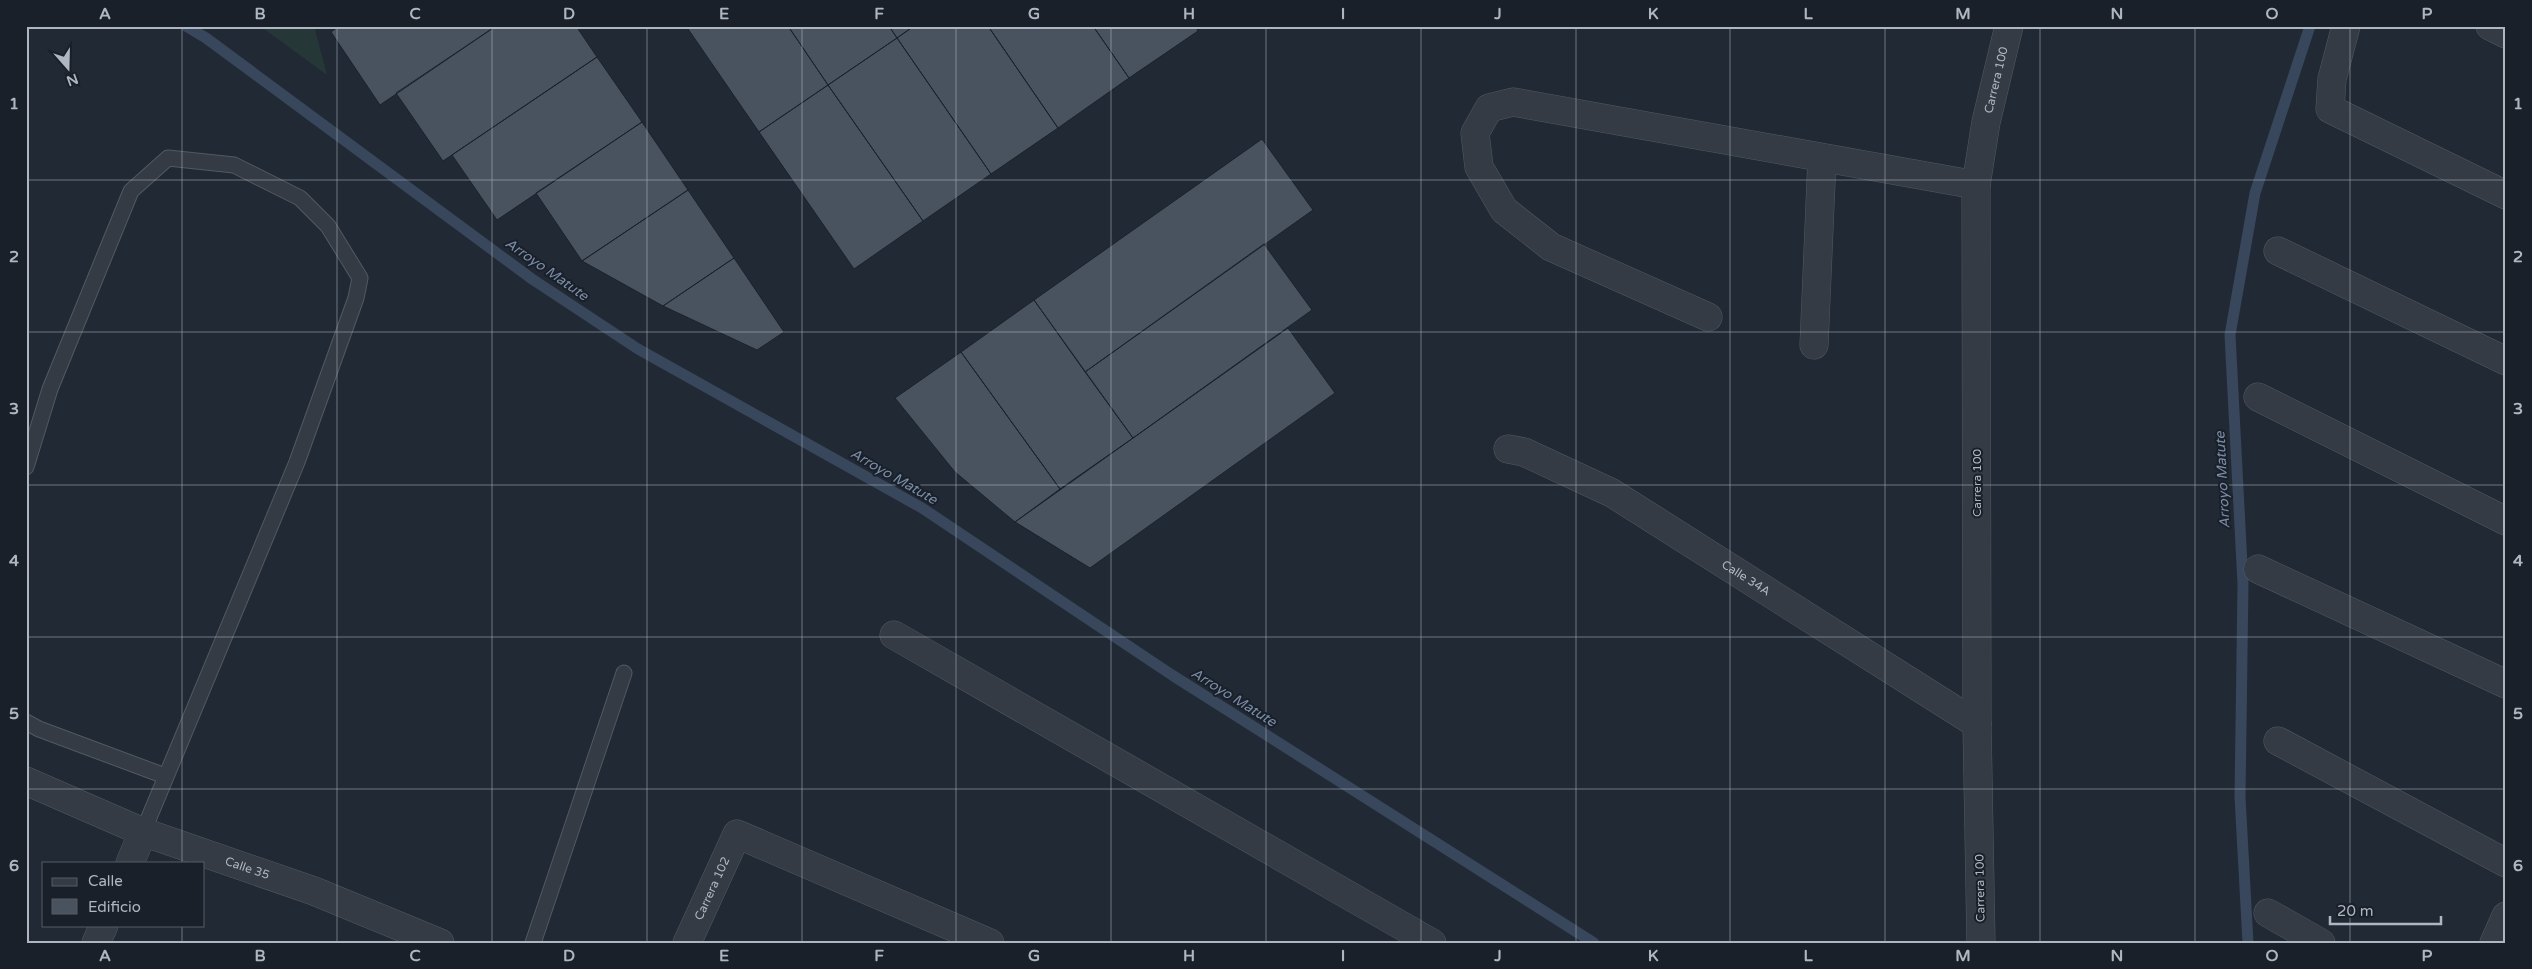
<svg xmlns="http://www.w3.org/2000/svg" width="2532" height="969" viewBox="0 0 2532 969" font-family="'Varela Round',sans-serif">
<rect width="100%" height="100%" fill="#212934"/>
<!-- green -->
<path fill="#263737" d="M260,26H314L327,75Z"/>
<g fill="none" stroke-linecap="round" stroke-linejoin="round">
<!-- stream -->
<path stroke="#38475c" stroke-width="11" d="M186,26L206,38L532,279L638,349L922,508L1172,675L1594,943
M2248,943L2240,797L2243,584L2230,335L2255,193L2310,26"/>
</g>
<!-- building -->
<path fill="#49535f" stroke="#1c222b" d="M339,26H496L380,105L331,32Z
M496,26H576L597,57L443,161L396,93Z
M686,26H788L828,85L759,132Z
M788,26H889L897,38L828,85Z
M889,26H914L897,38Z
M914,26H988L1058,128L991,174L897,38Z
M988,26H1093L1129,78L1058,128Z
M1093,26H1195L1198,31L1129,78Z
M897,38L991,174L923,221L828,85Z
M597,57L642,122L497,220L452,155Z
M828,85L923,221L854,269L759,132Z
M642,122L688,190L582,261L536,193Z
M1262,139L1313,210L1085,372L1034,300Z
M688,190L734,258L663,306L582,261Z
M1264,244L1312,310L1133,438L1085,372Z
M734,258L784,332L757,350L663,306Z
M1034,300L1133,438L1060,489L961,352Z
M1288,328L1335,393L1090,568L1015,522Z
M961,352L1060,489L1015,522L955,472L895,398Z"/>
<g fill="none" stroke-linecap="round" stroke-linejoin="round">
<defs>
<path id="lane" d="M26,467L50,389L131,191L168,158L234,165L300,198L328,226L360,278L356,298L297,462L143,832
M26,722L39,729L165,776
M533,943L624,673"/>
<g id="street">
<path d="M2346,26L2332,79L2330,109L2506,195"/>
<path d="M2490,26L2506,34"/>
<path d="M2278,251L2506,361"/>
<path d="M1708,317L1551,247L1504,210L1479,167L1475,133L1489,108L1513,102L1976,185"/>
<path d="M1814,345L1822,158"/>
<path d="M2258,397L2506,521"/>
<path id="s1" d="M1508,449L1524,452L1612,493L1977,724"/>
<path d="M2258,569L2506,684"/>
<path d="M894,635L1432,943"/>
<path d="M2278,741L2506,863"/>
<path id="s2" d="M26,781L143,832L314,891L440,943"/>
<path d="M130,863L143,832"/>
<path d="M2268,913L2321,943"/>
<path d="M96,943L104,925"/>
<path id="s3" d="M687,943L737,834L990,943"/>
<path id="s4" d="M1981,943L1977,724L1976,185L1986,122L2009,26"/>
<path d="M2494,943L2506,916"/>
</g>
</defs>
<!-- lane casing -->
<use href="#lane" stroke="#525962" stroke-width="17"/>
<!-- street casing -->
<use href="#street" stroke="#525962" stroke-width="29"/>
<!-- lane -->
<use href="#lane" stroke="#343b44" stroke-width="15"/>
<!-- street -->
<use href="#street" stroke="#343b44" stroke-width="28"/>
</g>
<!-- grid -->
<path fill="none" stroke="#aeb6c1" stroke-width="1" stroke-opacity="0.55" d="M182,26V863M337,26V943M492,26V943M647,26V943M802,26V943M956,26V943M1111,26V943M1266,26V943M1421,26V943M1576,26V943M1730,26V943M1885,26V943M2040,26V943M2195,26V943M2350,26V943M26,180H2506M26,332H2506M26,485H2506M26,637H2506M26,789H2506M182,925V943"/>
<g text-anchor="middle" stroke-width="4" stroke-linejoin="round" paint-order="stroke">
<!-- street labels -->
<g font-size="12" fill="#aeb6c1" stroke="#1a2029">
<text dy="4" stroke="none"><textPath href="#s4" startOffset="865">Carrera 100</textPath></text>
<text transform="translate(1977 483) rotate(-90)" y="4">Carrera 100</text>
<text dy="4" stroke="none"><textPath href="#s1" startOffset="272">Calle 34A</textPath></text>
<text dy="4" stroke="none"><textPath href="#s2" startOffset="238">Calle 35</textPath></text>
<text dy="4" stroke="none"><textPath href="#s3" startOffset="60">Carrera 102</textPath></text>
<text transform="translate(1980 888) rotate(-91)" y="4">Carrera 100</text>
</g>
<!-- water labels -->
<g font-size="14" font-style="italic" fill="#798da8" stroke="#1a2029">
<text transform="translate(547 269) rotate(35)" y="5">Arroyo Matute</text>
<text transform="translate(894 476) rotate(30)" y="5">Arroyo Matute</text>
<text transform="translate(2222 480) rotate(-93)" y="5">Arroyo Matute</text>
<text transform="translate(1234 697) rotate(32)" y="5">Arroyo Matute</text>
</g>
</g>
<!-- border -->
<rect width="2532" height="969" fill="none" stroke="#1a2029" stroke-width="55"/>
<!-- legend -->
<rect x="42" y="862" width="162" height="65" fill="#1a2029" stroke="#555c66"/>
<rect x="52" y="878" width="25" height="8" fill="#343b44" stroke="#555c66"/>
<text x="88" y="886" font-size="15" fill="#aeb6c1">Calle</text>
<rect x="52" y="899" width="25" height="15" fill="#49535f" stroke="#555c66"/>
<text x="88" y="912" font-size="15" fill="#aeb6c1">Edificio</text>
<!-- north arrow -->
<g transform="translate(68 68) rotate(160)" stroke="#1a2029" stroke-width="4" paint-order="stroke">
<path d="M0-4L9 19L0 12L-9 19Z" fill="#aeb6c1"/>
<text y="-8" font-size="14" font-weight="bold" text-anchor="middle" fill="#aeb6c1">N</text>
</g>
<!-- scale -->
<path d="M2330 916v8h111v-8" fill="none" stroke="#aeb6c1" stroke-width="2.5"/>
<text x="2337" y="916" font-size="15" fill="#aeb6c1" stroke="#1a2029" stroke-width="4" paint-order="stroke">20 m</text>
<rect x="28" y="28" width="2476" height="914" fill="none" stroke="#aeb6c1" stroke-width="2"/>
<g font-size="16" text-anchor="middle" font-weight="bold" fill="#aeb6c1">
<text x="105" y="19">A</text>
<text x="260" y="19">B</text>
<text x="415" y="19">C</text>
<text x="569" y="19">D</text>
<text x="724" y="19">E</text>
<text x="879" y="19">F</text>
<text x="1034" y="19">G</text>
<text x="1189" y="19">H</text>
<text x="1343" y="19">I</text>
<text x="1498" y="19">J</text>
<text x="1653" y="19">K</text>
<text x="1808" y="19">L</text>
<text x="1963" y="19">M</text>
<text x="2117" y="19">N</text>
<text x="2272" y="19">O</text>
<text x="2427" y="19">P</text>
<text x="14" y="109">1</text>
<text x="2518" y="109">1</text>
<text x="14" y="262">2</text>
<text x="2518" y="262">2</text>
<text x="14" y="414">3</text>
<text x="2518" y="414">3</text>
<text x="14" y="566">4</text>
<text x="2518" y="566">4</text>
<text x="14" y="719">5</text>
<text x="2518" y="719">5</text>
<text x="14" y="871">6</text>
<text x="2518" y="871">6</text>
<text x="105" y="961">A</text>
<text x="260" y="961">B</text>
<text x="415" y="961">C</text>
<text x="569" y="961">D</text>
<text x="724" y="961">E</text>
<text x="879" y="961">F</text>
<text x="1034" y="961">G</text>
<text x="1189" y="961">H</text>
<text x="1343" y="961">I</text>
<text x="1498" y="961">J</text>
<text x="1653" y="961">K</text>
<text x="1808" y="961">L</text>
<text x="1963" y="961">M</text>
<text x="2117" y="961">N</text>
<text x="2272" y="961">O</text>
<text x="2427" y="961">P</text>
</g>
</svg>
